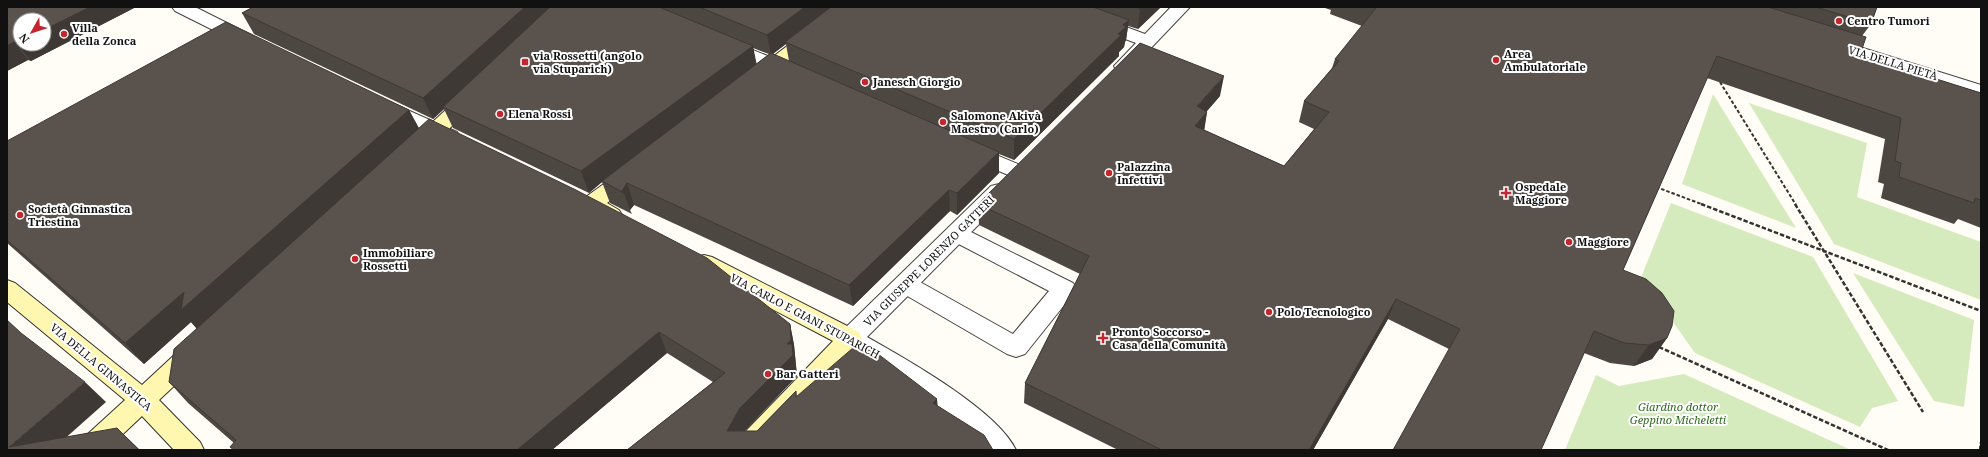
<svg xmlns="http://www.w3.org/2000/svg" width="1988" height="457" viewBox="0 0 1988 457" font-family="'Noto Serif',serif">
<rect width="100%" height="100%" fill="#fffdf5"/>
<!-- green -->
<path fill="#d5ebbd" d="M1713,94L1796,228L1682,184Z
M1749,103L1867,143L1857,197L1981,242V300L1834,244Z
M1671,203L1813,257L1898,401L1872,408L1860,427L1695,353L1651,291L1638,285Z
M1853,273L1974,320L1964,407L1934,401Z
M1684,374L1851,450H1565L1596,375L1619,386Z"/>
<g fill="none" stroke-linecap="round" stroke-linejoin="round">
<defs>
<path id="lane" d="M957,225L1073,283L1077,289L1025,354L1016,357L1007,354L897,290L893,284L897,278L905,275L913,278L1013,334L1049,291L949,239L946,233L949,227Z"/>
<path id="street" d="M172,7H195L251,35L254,39L251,43L245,44L239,43L175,11Z
M1047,7H1072L1145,34L1171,7H1190L1130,70L1123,72L1116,70L1114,66L1136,43L1050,11Z
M1831,38L1981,85V97L1825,48L1822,44L1825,40Z
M728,40L795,67L797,71L795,75L788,77L781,75L721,50L719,46L721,42Z
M387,101L457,132L460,137L457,142L450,144L443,142L380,111L377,107L380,103Z
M972,145L1025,167L1028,172L1025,177L1018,179L965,157L962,152L965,147Z
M999,184L1007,186L1010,191L1007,196L867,337C906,359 997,410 1016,450H987C945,407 893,376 841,346L838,339L841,332L991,186Z"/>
<path id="secondary" d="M838,7H858L766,81L759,83L752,81L749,77L752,73Z
M469,93L476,95L479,99L476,103L427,150L420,152L413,150L410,145L413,140L462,95Z
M630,168L637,170L640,175L637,180L607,203L619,210L622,215L619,220C606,224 587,216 580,204L583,199L623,170Z
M704,255L712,257L859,332L862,339L859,346L762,450H734L747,430L833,341L696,269L693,263L696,257Z
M7,280L15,283L142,385L184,346L193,343L202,346L205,353L202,360L159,400L200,442L204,450H174L142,416L106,450H75L79,442L125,400L7,302Z"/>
</defs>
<!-- lane casing -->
<use href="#lane" stroke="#444" stroke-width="2"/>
<!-- street casing -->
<use href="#street" stroke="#444" stroke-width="2"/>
<!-- secondary casing -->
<use href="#secondary" stroke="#333" stroke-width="2"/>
<!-- path-far1 -->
<path stroke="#333" stroke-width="2" stroke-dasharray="3.5 2" stroke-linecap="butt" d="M1720,82L1796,205
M1656,187L1704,205"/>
<!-- path -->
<path stroke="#333" stroke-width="2.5" stroke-dasharray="4.5 2" stroke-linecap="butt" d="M1701,204L1981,311
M1795,204L1923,412
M1659,347L1888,450
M1980,450L1981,442"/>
<!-- lane -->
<use href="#lane" fill="#fff" fill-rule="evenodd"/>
<!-- street -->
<use href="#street" fill="#fff" fill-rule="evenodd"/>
<!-- secondary -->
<use href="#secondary" fill="#fff6b0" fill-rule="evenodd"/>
</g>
<!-- wall -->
<path fill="#4d4742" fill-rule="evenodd" d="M7,7H136L31,61L28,60L7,71Z
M253,7H1161L1138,29L1128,26L1126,40L1125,42L1124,47L1119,52V56L1014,160L999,154V173L957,215L950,211L853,306L634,205L630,210L632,214L610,203L602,182L589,193L453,128L444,109L433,119L254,34L242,13ZM786,44L789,61L773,54ZM753,48L769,54L756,64Z
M1322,7H1877L1871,24L1862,36L1860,55L1981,93V228L1958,219L1954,224L1881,198L1884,184L1878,182L1885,139L1707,78L1623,270L1667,338L1652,359L1634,366L1610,363L1584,353L1449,349L1388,319L1313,450H1118L1024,403L1025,383L1080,274L979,225L978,204L1220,96L1207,111L1204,130L1284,166L1314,129L1299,122L1304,101L1332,68L1335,59L1362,26L1330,14L1331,10Z
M409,110L419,128L790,324L794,345L797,376L745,431H757L796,391L797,397L938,406L627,450L713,382L667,353L552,450H234V443L188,403L169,382L197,329L191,322L144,364L7,243V141Z"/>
<!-- shaded-wall -->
<path fill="#3f3936" d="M90,7H136L31,61L17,44L20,42V44H44V30Z
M525,7H555L443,107L444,109L433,119L423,98Z
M805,7H836L785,42L786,44L771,55L767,35Z
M1142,7H1161L1138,29L1140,9Z
M1129,20L1126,40L1125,42L1124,47L1119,52V56L1014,160V139L1118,34L1123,25Z
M14,42L28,60L7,71V46Z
M753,46L757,66L602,181V182L589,193L581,171Z
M1224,76L1220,96L1193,127L1197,106Z
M409,110L420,131L199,331L191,322L144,364L125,343L184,292Z
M1207,112L1204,132L1195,126Z
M999,152V173L957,215V193Z
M627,183L634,205L630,210L624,193L622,191Z
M949,190L950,211L853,306L849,285Z
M1396,299L1388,319L1313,450H1309Z
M790,324L794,345L797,376L746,429L734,450L727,431L740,408L787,344Z
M659,332L667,353L552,450H517Z
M1667,338L1652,359L1634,366L1649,345Z
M85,382L106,402L52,450L9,447Z
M937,399L939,420L933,403Z
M117,428L140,450H139Z"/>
<!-- building -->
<path fill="#5a524d" stroke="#3f3936" d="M7,7H90L44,30V20H20V42L17,44L14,42L7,46Z
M253,7H525L423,98L242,13Z
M550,7H659L753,46L581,171L443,107Z
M699,7H805L767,35Z
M831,7H1093L1129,20L1123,25L1126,27L1118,34L1121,35L1014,139L785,42Z
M1136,7H1142L1140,9Z
M1373,7H1768L1866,37L1860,55L1981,93V200L1975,198L1974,203L1899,177L1901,163L1895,161L1901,118L1717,56L1623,270L1646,279L1662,293L1674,311L1672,326L1667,338L1649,345L1624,343L1594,331L1541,450H1393L1460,329L1396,299L1309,450H1162L1025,383L1089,256L978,204L1140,43L1224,76L1197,106L1207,112L1195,126L1284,166L1329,112L1304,101L1339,61L1335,59L1376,8Z
M1816,7H1877L1871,24Z
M226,22L409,110L181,310L184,292L125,343L7,240V141Z
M771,53L999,152L957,193L949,190L849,285L627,183L622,191L624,193L602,181Z
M429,119L574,189L707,258L790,324L791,340L787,344H792L793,355L740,408L727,431H757L796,391V397L861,341L937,399L933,403L984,435L993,450H627L725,373L659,332L517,450H234L230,447L236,440L169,382L174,349Z
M7,320L21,333L85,382L9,447L117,428L139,450H7Z"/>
<!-- markers -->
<g fill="#c4262e" stroke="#fff" stroke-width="1.5">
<circle cx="1839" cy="21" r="4"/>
<circle cx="64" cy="34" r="4"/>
<circle cx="1496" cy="60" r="4"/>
<rect x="521" y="58" width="8" height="8" rx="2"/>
<circle cx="865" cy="82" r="4"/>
<circle cx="500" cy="114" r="4"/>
<circle cx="943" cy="122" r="4"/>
<circle cx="1109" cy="173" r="4"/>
<path d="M1504 187h4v4h4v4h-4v4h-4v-4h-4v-4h4z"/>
<circle cx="20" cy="215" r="4"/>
<circle cx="1569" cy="242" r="4"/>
<circle cx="355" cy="259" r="4"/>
<circle cx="1269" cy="312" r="4"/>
<path d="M1101 332h4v4h4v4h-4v4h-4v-4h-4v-4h4z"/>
<circle cx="768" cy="374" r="4"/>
</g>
<g text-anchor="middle" stroke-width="4" stroke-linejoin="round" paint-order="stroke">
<!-- poi labels -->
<g font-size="11" font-weight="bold" fill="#111" stroke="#fff" text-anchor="start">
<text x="1847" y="25">Centro Tumori</text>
<text x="72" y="32">Villa<tspan x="72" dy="13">della Zonca</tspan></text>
<text x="1504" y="58">Area<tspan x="1504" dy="13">Ambulatoriale</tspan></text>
<text x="533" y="60">via Rossetti (angolo<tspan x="533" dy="13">via Stuparich)</tspan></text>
<text x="873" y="86">Janesch Giorgio</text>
<text x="508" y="118">Elena Rossi</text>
<text x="951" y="120">Salomone Akivà<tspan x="951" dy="13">Maestro (Carlo)</tspan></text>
<text x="1117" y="171">Palazzina<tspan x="1117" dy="13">Infettivi</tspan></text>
<text x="1515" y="191">Ospedale<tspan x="1515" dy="13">Maggiore</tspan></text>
<text x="28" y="213">Società Ginnastica<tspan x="28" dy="13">Triestina</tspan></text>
<text x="1577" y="246">Maggiore</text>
<text x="363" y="257">Immobiliare<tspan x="363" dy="13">Rossetti</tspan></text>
<text x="1277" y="316">Polo Tecnologico</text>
<text x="1112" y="336">Pronto Soccorso -<tspan x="1112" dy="13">Casa della Comunità</tspan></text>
<text x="776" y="378">Bar Gatteri</text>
</g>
<!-- street labels -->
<g font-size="11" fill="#111" stroke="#fff">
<text transform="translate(1893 63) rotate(17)" y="4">VIA DELLA PIETÀ</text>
<text transform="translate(929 261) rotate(-45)" y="4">VIA GIUSEPPE LORENZO GATTERI</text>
<text transform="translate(805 316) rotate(28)" y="4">VIA CARLO E GIANI STUPARICH</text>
<text transform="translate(101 367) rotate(40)" y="4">VIA DELLA GINNASTICA</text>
</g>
<!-- park labels -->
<g font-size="11" font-style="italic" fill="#2f6b1f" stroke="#fff">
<text x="1678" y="411">Giardino dottor<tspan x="1678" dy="13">Geppino Micheletti</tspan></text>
</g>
</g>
<!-- border -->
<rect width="1988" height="457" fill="none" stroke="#111111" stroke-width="16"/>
<!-- north arrow -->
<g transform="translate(32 32) rotate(231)"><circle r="19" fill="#ffffff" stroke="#a0a0a0"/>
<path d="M0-3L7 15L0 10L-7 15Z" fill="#c4262e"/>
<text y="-6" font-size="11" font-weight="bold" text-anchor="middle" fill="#111111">N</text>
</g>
</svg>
